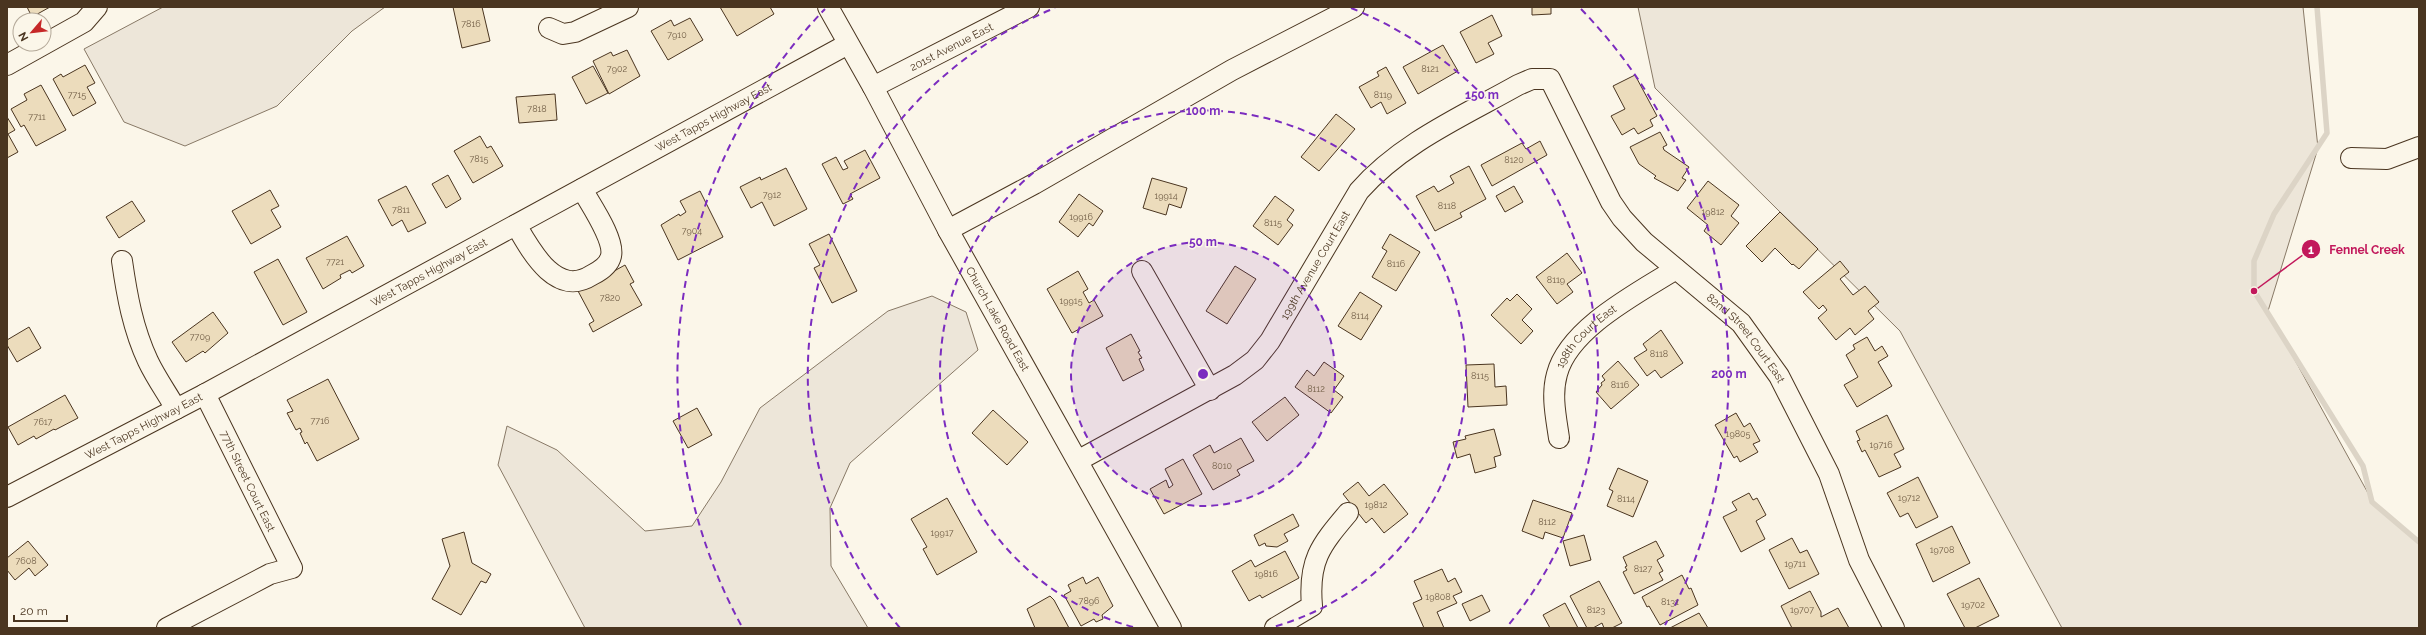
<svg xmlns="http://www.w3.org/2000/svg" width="2426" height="635" viewBox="0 0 2426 635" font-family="Raleway,sans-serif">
<rect width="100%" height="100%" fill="#fbf6e9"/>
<!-- green -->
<path fill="#ede6d9" stroke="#887966" d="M163,7H385L352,31L277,106L185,146L124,122L84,49Z
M1638,7H2303L2318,148L2268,311L2374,504L2419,544V628H2062L1900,331L1655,88Z
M932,296L966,312L978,350L850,463L830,508L831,566L868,628H585L498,465L507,426L557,450L645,531L692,526L721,482L760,408L888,311Z"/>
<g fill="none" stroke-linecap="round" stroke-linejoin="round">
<!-- stream -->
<path stroke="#dcd4c6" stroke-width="5.5" d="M2317,7L2327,133L2274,214L2254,261V291L2363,466L2372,502L2419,542"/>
</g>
<!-- building -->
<path fill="#ecdcbc" stroke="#4a3520" d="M27,7H50L32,17Z
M453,7H482L490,41L462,48Z
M720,7H770L774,14L737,36Z
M1532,7H1551V14L1532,15Z
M1492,15L1502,36L1488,43L1494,54L1476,63L1460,32Z
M690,18L703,40L668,60L651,31L671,20L674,26Z
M1443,45L1458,71L1418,94L1403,67Z
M627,50L640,76L609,94L593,61L611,52L613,56Z
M85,65L95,83L87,87L96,103L73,116L53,79L61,74L63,77Z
M593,66L608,93L586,104L572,77Z
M1386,67L1406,103L1387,114L1381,102L1371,108L1359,87L1379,76L1377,72Z
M1635,75L1657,116L1650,120L1653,126L1638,134L1634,128L1622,135L1611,116L1625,109L1613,86Z
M41,85L66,130L36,146L24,125L21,127L11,109L27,100L24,94Z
M555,94L557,120L519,123L516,97Z
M1336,114L1355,129L1319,171L1301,157Z
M7,117L15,130L8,134L18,152L7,158Z
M1660,132L1667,145L1663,147L1664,150L1689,167L1682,178L1686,180L1678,191L1654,178L1656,176L1639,164L1630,147Z
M480,136L487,148L491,146L503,166L473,183L454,151Z
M1540,141L1547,155L1492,186L1481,165L1522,143L1526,149Z
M865,150L880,178L850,194L853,199L843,204L822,164L836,157L843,170L848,168L844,161Z
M1469,166L1486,199L1460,213L1462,217L1435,231L1416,196L1434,186L1438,192L1454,183L1450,176Z
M786,168L807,209L774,226L762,202L751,208L740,187L760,177L761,180Z
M448,175L461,199L446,208L432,184Z
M1152,178L1187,188L1181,208L1169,204L1166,215L1143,208Z
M1708,181L1739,205L1731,216L1739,223L1721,245L1704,231L1708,225L1687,208Z
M406,186L426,223L408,232L402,220L392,226L378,200Z
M1514,186L1523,202L1505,212L1496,196Z
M270,190L279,206L271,210L281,227L251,244L232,211Z
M700,191L723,237L678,260L661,225L679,214L680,216L686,212L680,201Z
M1079,194L1103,211L1093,226L1089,223L1078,237L1059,222Z
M1275,196L1294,210L1287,220L1293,225L1278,245L1253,226Z
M132,201L145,221L119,238L106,217Z
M1780,212L1818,249L1799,269L1793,264L1792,265L1775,248L1762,262L1746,246Z
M829,234L857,291L832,303L814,268L820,265L809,244Z
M1390,234L1420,252L1396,291L1372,277L1387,251L1382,248Z
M347,236L364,266L352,273L350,270L340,275L341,278L323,289L306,258Z
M1567,253L1582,273L1567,284L1573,292L1557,304L1536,277Z
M278,259L307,312L283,325L254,272Z
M1840,261L1849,272L1840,279L1853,295L1865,286L1879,302L1868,311L1874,319L1855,335L1850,328L1836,340L1818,318L1827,310L1823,305L1819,309L1803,292Z
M625,265L634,282L630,284L642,305L593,332L589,324L594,321L578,291Z
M1235,266L1256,279L1227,324L1206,311Z
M1078,271L1088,289L1083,292L1089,303L1094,300L1103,316L1072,333L1047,289Z
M1360,292L1382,306L1361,340L1338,326Z
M1517,294L1532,309L1522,320L1533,331L1521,344L1491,315L1507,298L1510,301Z
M213,312L228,333L205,353L203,351L186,362L172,342Z
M29,327L41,348L17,362L7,345V340Z
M1661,330L1683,363L1661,378L1655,370L1647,376L1634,358L1647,350L1643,344Z
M1131,334L1140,351L1138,352L1142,358L1139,359L1144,370L1123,381L1106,348Z
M1867,337L1875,351L1882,346L1888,356L1878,362L1892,386L1857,407L1844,385L1858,377L1846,355L1855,349L1853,345Z
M1618,361L1639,385L1611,409L1596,392L1602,385L1601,383L1605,380L1602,376Z
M1324,362L1344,376L1334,390L1343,397L1331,413L1295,387L1307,370L1314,376Z
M1494,364L1495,387L1506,386L1507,405L1468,407L1466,365Z
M328,379L359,439L317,461L307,442L305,444L300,433L302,432L300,428L296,430L287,413L293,411L287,400Z
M65,395L78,418L55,430L54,429L36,439L34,436L18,445L8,427Z
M1285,397L1299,415L1267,441L1252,422Z
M697,408L712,435L688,448L673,421Z
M993,410L1028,442L1007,465L972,433Z
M1736,413L1744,427L1750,423L1760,441L1753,444L1758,452L1740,462L1737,456L1734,458L1715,425Z
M1887,415L1904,449L1894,454L1901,467L1879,477L1865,450L1862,452L1857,441L1860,440L1856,431Z
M1494,429L1501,455L1494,457L1496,467L1475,473L1470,454L1457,458L1453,442L1466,439L1465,436Z
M1241,438L1254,461L1237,470L1240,475L1213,490L1193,455L1210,445L1214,453Z
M1183,459L1202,494L1164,514L1150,489L1166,480L1169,488L1173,485L1165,469Z
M1618,468L1648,481L1633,517L1607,506L1613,491L1609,489Z
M1918,477L1938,517L1916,528L1908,513L1900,517L1887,493Z
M1358,482L1369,496L1384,484L1408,514L1384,533L1372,518L1366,523L1343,494Z
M1749,493L1753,500L1757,498L1766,515L1756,521L1765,539L1741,552L1723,517L1737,510L1732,502Z
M947,498L977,552L937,575L923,549L927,547L911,519Z
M1533,500L1572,513L1563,538L1545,532L1543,539L1522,531Z
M1293,514L1299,526L1284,534L1288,541L1277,547L1266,546L1265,543L1259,546L1254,535Z
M1952,526L1970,563L1933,582L1916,544Z
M464,532L472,563L491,574L486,583L481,581L461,615L432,599L450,566L442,539Z
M1584,535L1591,560L1570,566L1563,541Z
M1792,538L1800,553L1807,550L1819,574L1789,589L1769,550Z
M28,541L48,565L35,576L29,568L15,580L7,570V558Z
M1656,541L1664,556L1657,560L1663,571L1659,573L1663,580L1634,594L1623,572L1627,570L1625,567L1627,566L1623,557Z
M1285,551L1299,578L1262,598L1260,595L1249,601L1232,571L1251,560L1255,567Z
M1442,569L1448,582L1455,578L1462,592L1453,596L1457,603L1437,612L1444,628H1424L1413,603L1422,599L1414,581Z
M1682,575L1689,589L1691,588L1698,605L1660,625L1649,606L1647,607L1642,597Z
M1083,577L1086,584L1098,577L1113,606L1102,615L1103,619L1096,622L1094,619L1081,626L1064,595L1071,591L1068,585Z
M1979,578L1999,616L1975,628H1965L1947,594Z
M1599,581L1622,623L1612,628H1604L1602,623L1593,628H1587L1570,596Z
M1810,591L1821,612V617L1838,608L1849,628H1792L1781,606Z
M1482,595L1490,611L1470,621L1462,604Z
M1050,596L1054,600L1069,628H1035L1027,609Z
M1565,603L1578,628H1550L1543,615Z
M1699,613L1708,628H1670Z"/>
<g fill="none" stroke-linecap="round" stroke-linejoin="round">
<defs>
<g id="minor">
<path id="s1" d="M828,7L873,87L948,230L1171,628"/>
<path d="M549,28L563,34L575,32L628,7"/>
<path d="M7,65L84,22L97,7"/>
<path id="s2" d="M873,87L1029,7"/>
<path d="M2351,158L2387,159L2419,147"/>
<path d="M516,225C531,251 556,298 592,275C600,271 609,265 611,256C615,239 590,204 582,189"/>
<path d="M948,230L1034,184L1232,70L1354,7"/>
<path d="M122,261C127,296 133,329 148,361C156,378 167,393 176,409"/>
<path d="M1142,271L1210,390"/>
<path id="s3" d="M1559,438C1556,417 1551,395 1557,374C1569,328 1638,293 1676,269"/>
<path id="s4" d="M1079,460L1235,375L1255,360L1270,341L1359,191C1401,143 1463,116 1518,85L1532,79H1550L1611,202L1622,218L1644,242L1741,323L1779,376L1829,474L1859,560L1894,628"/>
<path id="s5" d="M7,497L205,394L848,44"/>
<path d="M167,628L270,574L292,568L205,394"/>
<path d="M1275,628L1312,606C1308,561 1320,546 1348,513"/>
</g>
</defs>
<!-- minor casing -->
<use href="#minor" stroke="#4a3520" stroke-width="22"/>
<!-- minor -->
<use href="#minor" stroke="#fbf6e9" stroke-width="20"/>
</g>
<!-- distance rings -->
<circle cx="1203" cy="374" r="132" fill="#7b2cbf" fill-opacity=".12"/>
<g fill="none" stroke="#7b2cbf" stroke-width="2" stroke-dasharray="7 5">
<circle cx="1203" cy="374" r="132"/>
<path d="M1133 627A263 263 0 1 1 1273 627"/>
<path d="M900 628A395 395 0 0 1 1055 8M1351 8A395 395 0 0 1 1506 628"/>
<path d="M741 625A526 526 0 0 1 825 9M1581 9A526 526 0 0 1 1665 625"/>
</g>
<g text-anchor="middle" stroke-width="3" stroke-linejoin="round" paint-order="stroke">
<!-- number labels -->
<g font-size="9" fill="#725f47">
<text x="471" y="27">7816</text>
<text x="677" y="38">7910</text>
<text x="617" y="72">7902</text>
<text x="1430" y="72">8121</text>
<text x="77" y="98">7715</text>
<text x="1383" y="98">8119</text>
<text x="537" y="112">7818</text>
<text x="37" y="120">7711</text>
<text x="479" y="162">7815</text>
<text x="1514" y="163">8120</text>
<text x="772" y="198">7912</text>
<text x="1166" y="199">19914</text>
<text x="1447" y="209">8118</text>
<text x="401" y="213">7811</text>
<text x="1713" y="215">19812</text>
<text x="1081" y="220">19916</text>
<text x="1273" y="226">8115</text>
<text x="692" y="234">7904</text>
<text x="335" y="265">7721</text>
<text x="1396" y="267">8116</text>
<text x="1556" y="283">8119</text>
<text x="610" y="301">7820</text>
<text x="1071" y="304">19915</text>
<text x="1360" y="319">8114</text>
<text x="200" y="340">7709</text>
<text x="1659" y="357">8118</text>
<text x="1480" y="379">8115</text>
<text x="1620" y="388">8116</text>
<text x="1316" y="392">8112</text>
<text x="320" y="424">7716</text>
<text x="43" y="425">7617</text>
<text x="1738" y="437">19805</text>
<text x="1881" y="448">19716</text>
<text x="1222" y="469">8010</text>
<text x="1909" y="501">19712</text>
<text x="1626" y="502">8114</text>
<text x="1376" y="508">19812</text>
<text x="1547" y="525">8112</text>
<text x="942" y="536">19917</text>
<text x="1942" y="553">19708</text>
<text x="26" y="564">7608</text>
<text x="1795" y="567">19711</text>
<text x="1643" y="572">8127</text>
<text x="1266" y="577">19816</text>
<text x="1438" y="600">19808</text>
<text x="1089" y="604">7896</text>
<text x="1670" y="605">8131</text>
<text x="1973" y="608">19702</text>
<text x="1596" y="613">8123</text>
<text x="1802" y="613">19707</text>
</g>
<!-- street labels -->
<g font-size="11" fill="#4a3520" stroke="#fbf6e9">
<text dy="4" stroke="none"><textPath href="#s2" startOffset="88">201st Avenue East</textPath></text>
<text dy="4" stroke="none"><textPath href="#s5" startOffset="802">West Tapps Highway East</textPath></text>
<text dy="4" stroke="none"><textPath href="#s4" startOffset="315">199th Avenue Court East</textPath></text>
<text dy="4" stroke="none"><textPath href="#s5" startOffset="478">West Tapps Highway East</textPath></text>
<text dy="4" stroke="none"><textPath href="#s1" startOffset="355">Church Lake Road East</textPath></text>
<text dy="4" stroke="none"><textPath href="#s3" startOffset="113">198th Court East</textPath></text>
<text dy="4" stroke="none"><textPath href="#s4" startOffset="957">82nd Street Court East</textPath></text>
<text dy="4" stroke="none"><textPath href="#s5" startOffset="154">West Tapps Highway East</textPath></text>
<text transform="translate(248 481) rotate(64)" y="4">77th Street Court East</text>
</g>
</g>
<circle cx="1203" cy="374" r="6" fill="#7b2cbf" stroke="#fbf6e9" stroke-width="2"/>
<g font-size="12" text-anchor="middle" font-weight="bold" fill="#7b2cbf" stroke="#fbf6e9" stroke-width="3" stroke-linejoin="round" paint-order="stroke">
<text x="1482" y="99">150 m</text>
<text x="1203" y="115">100 m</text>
<text x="1203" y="246">50 m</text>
<text x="1729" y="378">200 m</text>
</g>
<!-- callouts -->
<path fill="none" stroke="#c2185b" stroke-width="1.5" d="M2254 291L2311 249"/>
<g fill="#c2185b" stroke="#fbf6e9" stroke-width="1.5">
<circle cx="2254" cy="291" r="4"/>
<circle cx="2311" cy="249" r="10"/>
</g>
<g font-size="12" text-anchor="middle" font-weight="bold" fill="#fff">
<text x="2311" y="254">1</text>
</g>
<g font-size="12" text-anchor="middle" font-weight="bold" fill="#c2185b" stroke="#fbf6e9" stroke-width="3" stroke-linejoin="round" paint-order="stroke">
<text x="2367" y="254">Fennel Creek</text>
</g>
<!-- border -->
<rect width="2426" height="635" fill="none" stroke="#4a3520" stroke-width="16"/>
<!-- north arrow -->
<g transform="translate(32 32) rotate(242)"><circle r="19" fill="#fbf6e9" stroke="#b4a999"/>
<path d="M0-3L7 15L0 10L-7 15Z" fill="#c62828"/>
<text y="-6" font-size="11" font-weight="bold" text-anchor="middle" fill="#4a3520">N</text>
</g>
<!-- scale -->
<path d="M14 615v6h53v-6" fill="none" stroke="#4a3520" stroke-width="2"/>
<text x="20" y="615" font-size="12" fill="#4a3520" stroke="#fbf6e9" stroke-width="3" paint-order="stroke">20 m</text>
</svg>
